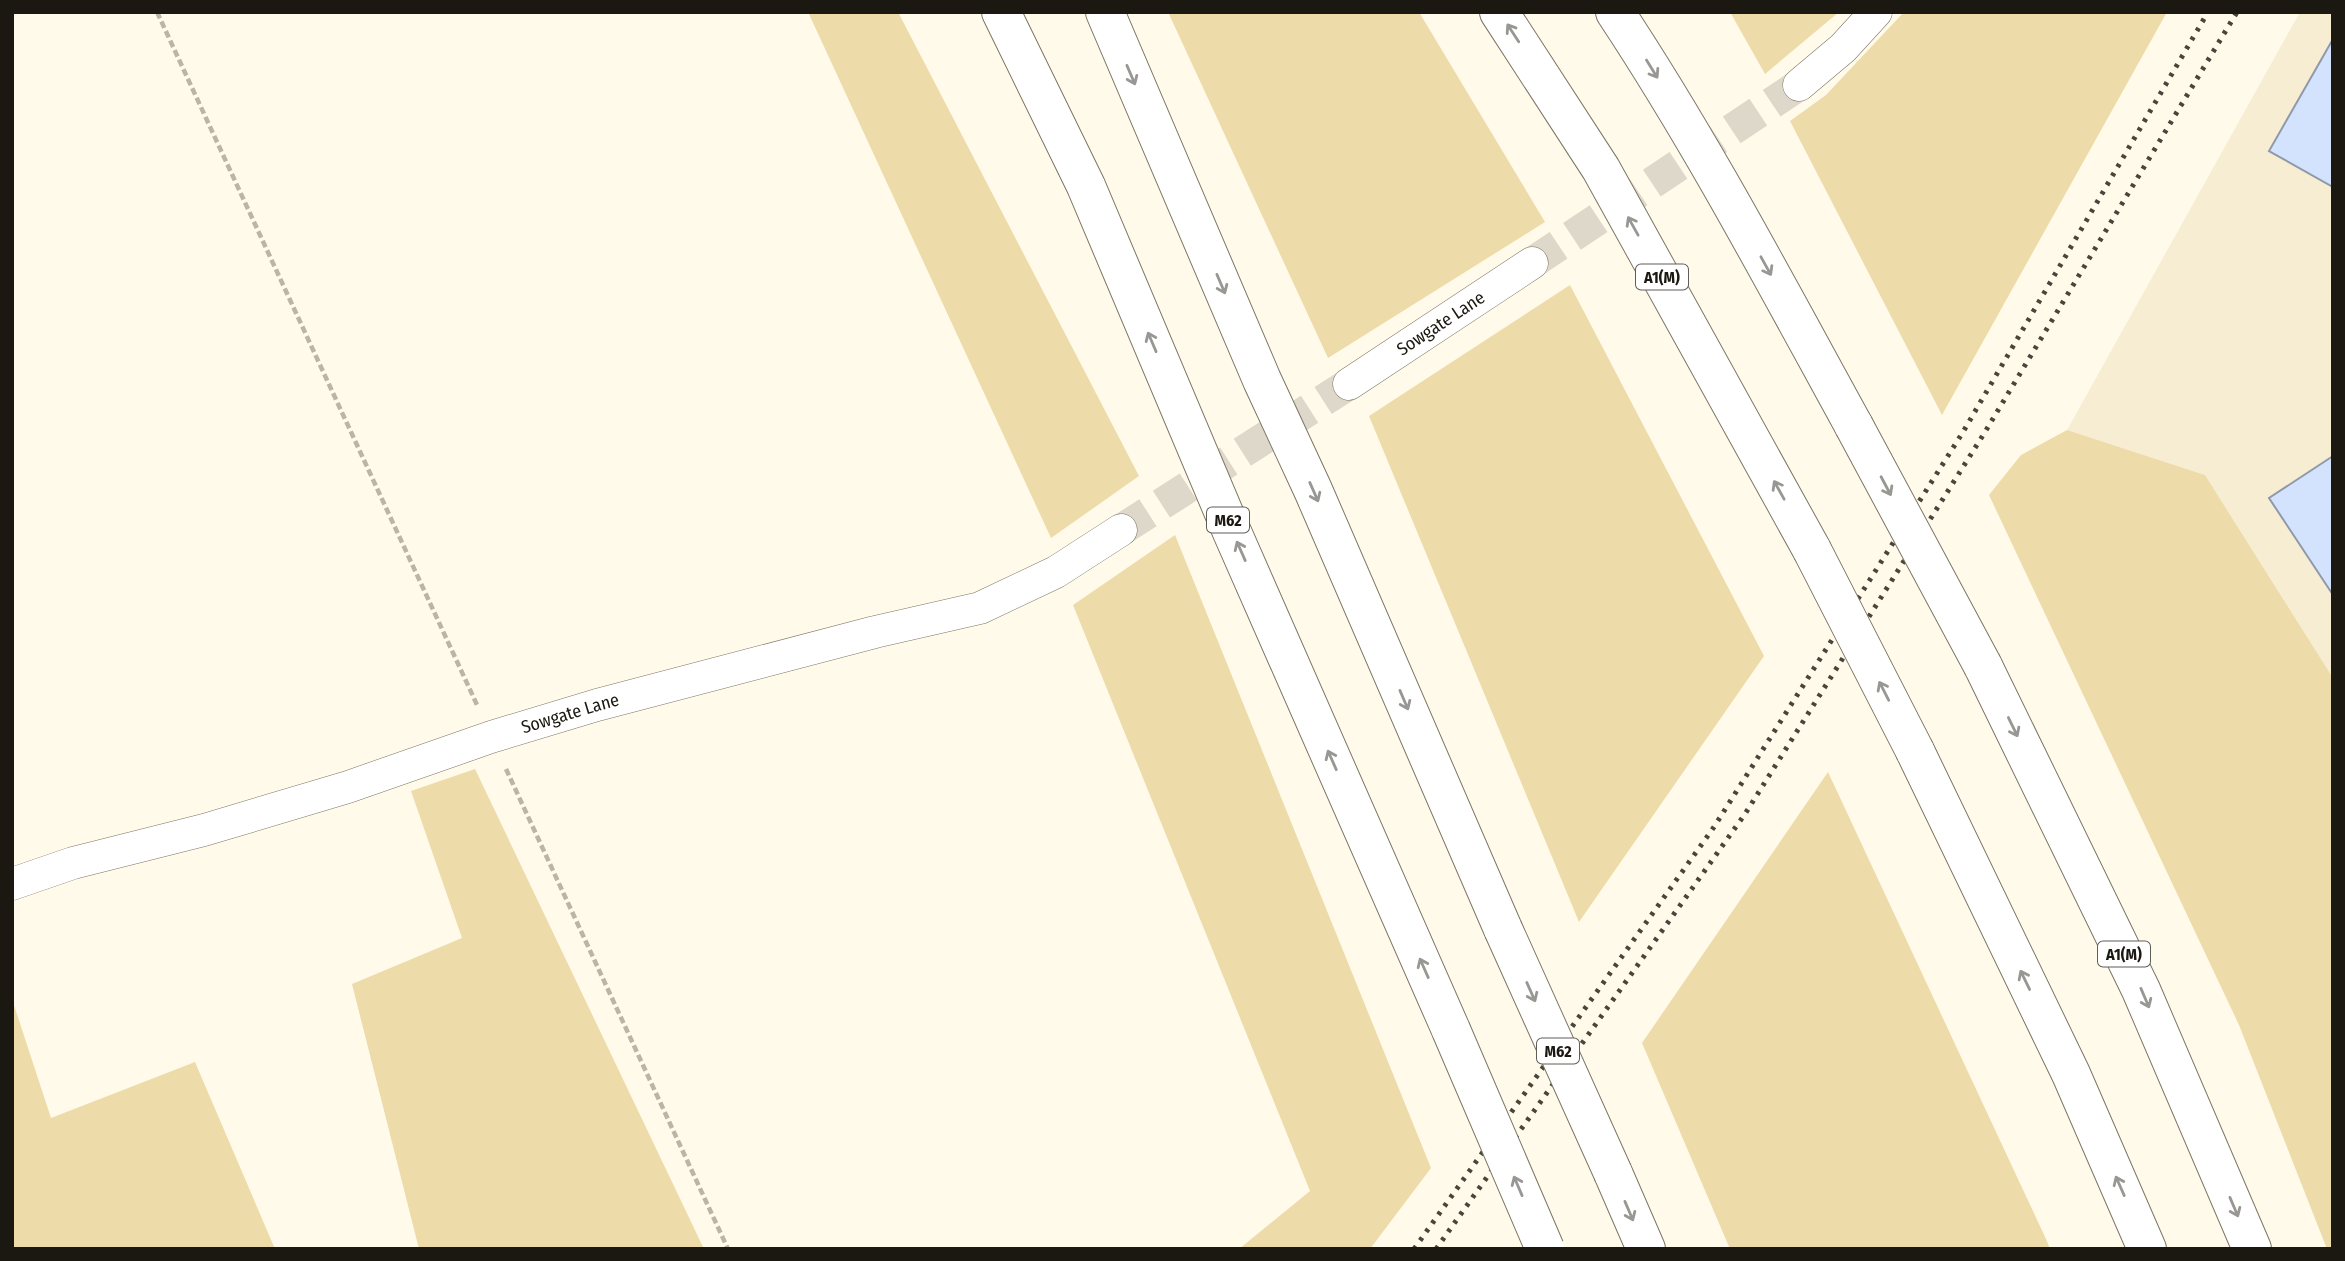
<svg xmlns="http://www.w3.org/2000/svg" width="2345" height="1261" viewBox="0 0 2345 1261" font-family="'Fira Sans Condensed',sans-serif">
<rect width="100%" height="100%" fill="#fffaea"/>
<!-- built -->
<path fill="#f6edd2" d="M2300,12H2333V678L2205,475L2067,430Z"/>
<!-- green -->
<path fill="#eddca9" d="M808,12H898L1139,476L1051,538Z
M1168,12H1419L1545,222L1328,358Z
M1730,12H1839L1765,74Z
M1904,12H2167L1942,415L1790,121L1826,95Z
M1570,285L1764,656L1579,922L1369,416Z
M2067,430L2205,475L2333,678V1249H2327L2239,1025L1989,495L2021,455Z
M1175,535L1431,1168L1370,1249H1239L1310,1191L1073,605Z
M475,769L704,1249H419L352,984L462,938L411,791Z
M1828,772L2046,1239L2050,1249H1730L1642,1043Z
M12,999L51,1118L195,1062L275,1249H12Z"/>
<!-- building -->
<path fill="#d4e3fd" stroke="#8f99aa" stroke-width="2" d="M2333,39V187L2269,151Z
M2333,456V595L2269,498Z"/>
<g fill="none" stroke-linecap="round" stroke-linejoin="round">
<!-- minor-tunnel -->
<path stroke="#ddd8c9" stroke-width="32" stroke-dasharray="32 16" stroke-linecap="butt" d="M1532,263L1799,85
M1121,530L1349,384"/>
<defs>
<g id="minor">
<path d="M1799,85L1843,48L1876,12"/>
<path id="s1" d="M1349,384L1532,263"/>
<path id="s2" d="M12,884L73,863L204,830L348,787L491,737L597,705L875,632L980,608L1056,572L1121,530"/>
</g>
<path id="motorway" d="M1001,12L1086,186L1232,532L1451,1030
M1105,12L1262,380L1313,490L1503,929
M1499,12L1601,169L1812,550
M1615,12C1703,145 1777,286 1854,426
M1983,666L2141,990L2252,1249
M1915,751L2071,1074L2147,1249
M1613,1173L1646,1249"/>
</defs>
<!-- minor casing -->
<use href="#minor" stroke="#7c7664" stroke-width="33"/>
<!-- motorway casing -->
<use href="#motorway" stroke="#7c7664" stroke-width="40"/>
<!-- path -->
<path stroke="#b9b5a7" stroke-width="4.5" stroke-dasharray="7 3.5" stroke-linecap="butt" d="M157,12L478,707
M506,769L728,1249"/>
<!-- minor -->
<use href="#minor" stroke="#fff" stroke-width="32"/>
<!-- motorway -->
<use href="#motorway" stroke="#fff" stroke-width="38"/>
<!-- rail -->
<path stroke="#47453c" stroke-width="5" stroke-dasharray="3.5 7" stroke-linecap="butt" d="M1414,1249L1714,827L1963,432L2208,12
M1436,1249L1745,814L1985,432L2237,12"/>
<defs>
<path id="motorway-bridge" d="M1854,426L1983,666
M1812,550L1915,751
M1503,929L1613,1173
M1451,1030L1545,1249"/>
</defs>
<!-- motorway-bridge casing -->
<use href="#motorway-bridge" stroke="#7c7664" stroke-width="40" stroke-linecap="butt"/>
<!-- motorway-bridge -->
<use href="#motorway-bridge" stroke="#fff" stroke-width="38"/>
</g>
<!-- one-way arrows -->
<defs><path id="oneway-shaft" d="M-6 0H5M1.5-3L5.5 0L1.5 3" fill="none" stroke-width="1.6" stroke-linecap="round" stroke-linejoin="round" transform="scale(1.75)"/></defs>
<g stroke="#989794">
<use href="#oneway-shaft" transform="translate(1513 33) rotate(-123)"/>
<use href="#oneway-shaft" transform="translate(1652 69) rotate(58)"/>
<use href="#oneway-shaft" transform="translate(1131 75) rotate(67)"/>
<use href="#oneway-shaft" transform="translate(1633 226) rotate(-119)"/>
<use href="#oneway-shaft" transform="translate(1766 266) rotate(61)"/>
<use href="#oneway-shaft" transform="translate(1221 284) rotate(67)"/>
<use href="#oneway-shaft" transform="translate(1152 342) rotate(-113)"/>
<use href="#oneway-shaft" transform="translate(1886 486) rotate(62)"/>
<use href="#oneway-shaft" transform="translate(1779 490) rotate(-119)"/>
<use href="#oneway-shaft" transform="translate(1314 492) rotate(66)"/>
<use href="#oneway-shaft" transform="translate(1241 551) rotate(-114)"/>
<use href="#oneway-shaft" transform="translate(1884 691) rotate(-117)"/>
<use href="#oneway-shaft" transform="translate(1404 700) rotate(67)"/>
<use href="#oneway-shaft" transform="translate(2013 727) rotate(64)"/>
<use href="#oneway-shaft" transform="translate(1332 760) rotate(-114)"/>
<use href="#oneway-shaft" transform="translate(1424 968) rotate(-114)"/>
<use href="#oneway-shaft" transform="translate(2025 980) rotate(-116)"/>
<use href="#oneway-shaft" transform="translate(1531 992) rotate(66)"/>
<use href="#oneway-shaft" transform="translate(2145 998) rotate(67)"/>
<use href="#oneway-shaft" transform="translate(1518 1186) rotate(-113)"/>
<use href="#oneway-shaft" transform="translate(2120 1186) rotate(-114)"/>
<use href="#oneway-shaft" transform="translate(2234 1207) rotate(67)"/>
<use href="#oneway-shaft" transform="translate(1629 1211) rotate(67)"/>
</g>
<g text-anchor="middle" stroke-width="5" stroke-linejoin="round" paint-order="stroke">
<!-- shield labels -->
<g fill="#fff" stroke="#5f5d58" stroke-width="2">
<rect x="1636" y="264.5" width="52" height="25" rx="5"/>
<rect x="1207" y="507.5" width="42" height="25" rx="5"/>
<rect x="2098" y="941.5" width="52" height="25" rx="5"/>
<rect x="1537" y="1038.5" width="42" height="25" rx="5"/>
</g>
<g font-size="16" font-weight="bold" fill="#1a1811">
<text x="1662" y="283">A1(M)</text>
<text x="1228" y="526">M62</text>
<text x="2124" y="960">A1(M)</text>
<text x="1558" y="1057">M62</text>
</g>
<!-- street labels -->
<g font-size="18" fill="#1a1811" stroke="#fff">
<text dy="6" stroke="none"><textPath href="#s1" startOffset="110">Sowgate Lane</textPath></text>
<text dy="6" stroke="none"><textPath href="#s2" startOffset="584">Sowgate Lane</textPath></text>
</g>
</g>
<!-- border -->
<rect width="2345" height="1261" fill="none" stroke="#1a1811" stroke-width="28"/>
</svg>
